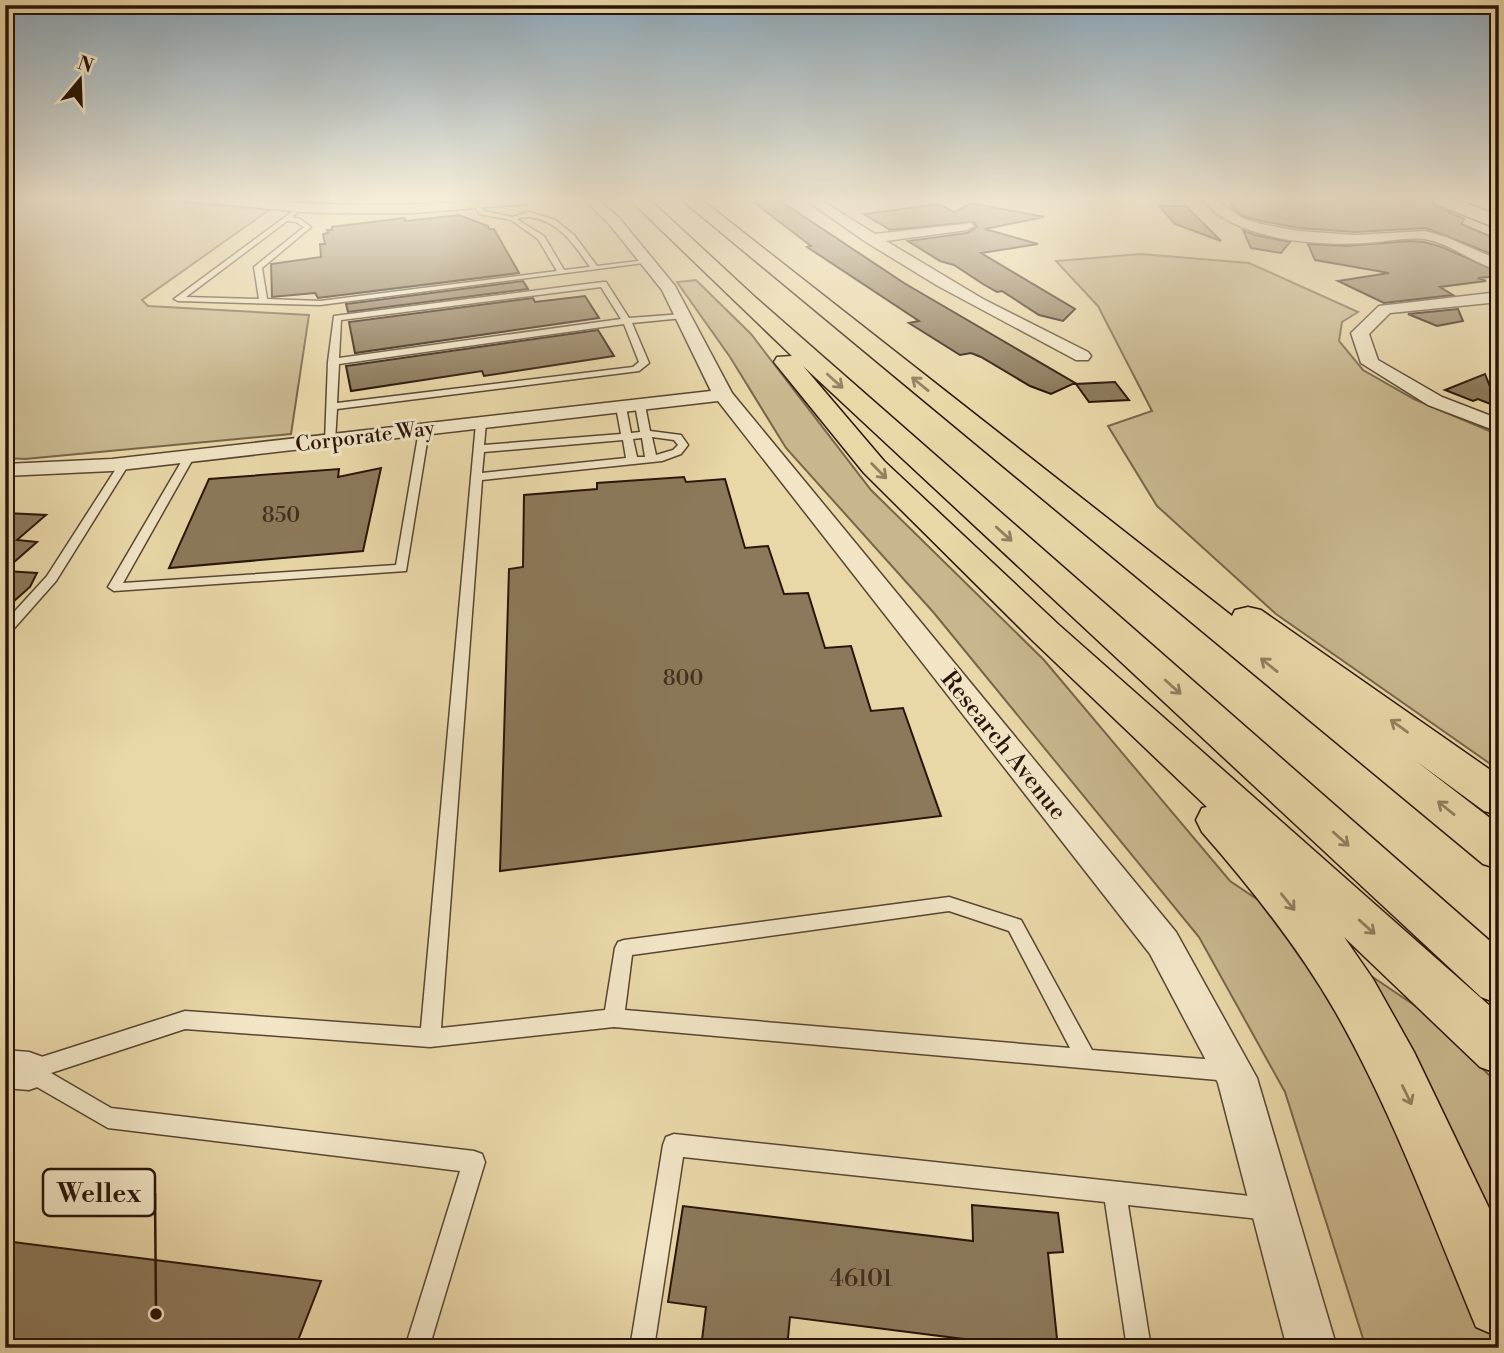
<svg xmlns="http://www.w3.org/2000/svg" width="1504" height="1353" viewBox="0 0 1504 1353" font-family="'Libre Bodoni',serif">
<rect width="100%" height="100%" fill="#e9d7a8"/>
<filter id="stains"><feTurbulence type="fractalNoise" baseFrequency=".00286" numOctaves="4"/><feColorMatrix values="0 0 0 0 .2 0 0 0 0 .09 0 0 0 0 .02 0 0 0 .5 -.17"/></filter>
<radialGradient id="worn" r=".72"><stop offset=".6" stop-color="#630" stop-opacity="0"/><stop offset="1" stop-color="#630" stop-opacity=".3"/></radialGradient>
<!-- green -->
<path fill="#c8b68d" stroke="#78654a" stroke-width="2" d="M5,200H166L269,210L142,300L148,306L309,315L291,434L25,459L5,458Z
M1141,254L1249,263L1358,312L1342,322L1339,341L1363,370L1414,399L1499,435V770L1276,614L1157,506L1108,426L1152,411L1098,306L1056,261Z
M696,280L751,334L871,490L1044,660L1230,881L1429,1015L1499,1085V1348H1366L1285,1092L1199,937L934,613L786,448L730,357L677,282Z"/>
<!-- building -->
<path fill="#8c795b" stroke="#281408" stroke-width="2" d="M751,200H779L904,283L1075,383L1051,394L1030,386L981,357L971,353L960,355L909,323L919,321L807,247L811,246Z
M1229,200H1431L1435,206L1464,219L1461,224L1499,240V257L1426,228L1355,232L1299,228L1262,221L1243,216L1233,208Z
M972,203L1044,217L985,229L1038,244L981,253L1075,309L1063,321L1039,315L1002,291L997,292L983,284L954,265L940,261L908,241L967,233L977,227L974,222L890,230L864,214L939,204L954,212Z
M1159,206H1186L1221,241L1175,224Z
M459,215L488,226L489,229H494L519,273L318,298L315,293L272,297L271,264L321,257L320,244H325L323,234L328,233L327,230H332V227L404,218L406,221Z
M1243,230L1255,235L1290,242L1281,253L1251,248Z
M1410,241L1424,242L1442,247L1499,272V276L1478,278L1486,281L1440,287L1453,295L1384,303L1338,281L1389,273L1315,260L1308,244L1346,246Z
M523,281L528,289L348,312L346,304Z
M585,296L599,318L355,353L349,322L533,298L535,302Z
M1458,309L1463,321L1437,326L1408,314Z
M598,330L614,356L484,376L482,371L351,391L346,366Z
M1485,374L1498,407L1478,399L1473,401L1445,390Z
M1115,382L1129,400L1089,402L1076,384Z
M381,468L363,551L169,568L209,479L339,469L338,477Z
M684,477L686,482L725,479L745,548L768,546L784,594L808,593L825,648L851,646L871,711L903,708L941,816L500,871L509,569L523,567L524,495L597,489V483Z
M5,513L46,515L17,540L37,542L5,570Z
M5,571L37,573L30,587L5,609Z
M972,1205L1058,1213L1063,1252L1048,1253L1058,1348H979V1341L790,1317L787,1348H701L706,1307L668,1302L683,1206L973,1241Z
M5,1241L321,1281L295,1348H5Z"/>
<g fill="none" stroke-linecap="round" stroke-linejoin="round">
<defs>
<path id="lane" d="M477,202L484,211L512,217L529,212L555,220L574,235L597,266L647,260L651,262L320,305L178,301L174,299L300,206L302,209L292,217L300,219L311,227L262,268L267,299L320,301L557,271L538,239L511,220L479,214L474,204ZM529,217C559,221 574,244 590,267L564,270L544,236L518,220L519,218ZM287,221L296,222L304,227L254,267L259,299L186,297Z
M603,282H606L629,318L683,314L687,316L683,318L632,323L649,363L639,371L337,409L335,441L330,444L325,441L328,362L334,316ZM601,287L621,319L339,358L341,320ZM624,324L639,362L633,367L337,403L339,364Z
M640,402L645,405L650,431L681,435L688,445L681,454L662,461L482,480L441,1028L605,1010L615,948L618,942L624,940L949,897L1021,920L1092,1050L1229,1061L1236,1064L1239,1071L1236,1078L1229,1081L614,1027L430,1047L185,1029L51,1073L111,1108L474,1151L482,1154L485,1162L429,1348H405L460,1171L108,1128L23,1079L19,1071L22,1064L29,1061L185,1011L421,1028L476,423L481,420L486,423L484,445L621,434L616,407L621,404L626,407L631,433L640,432L635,405ZM652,437L674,440L678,445L673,450L656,455ZM642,438L645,457H637L633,439ZM623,440L626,458L482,473L484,452ZM949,911L1009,931L1070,1048L625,1010L632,955Z
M424,427L429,430L406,571L114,591L108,587L184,457L189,454L194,457L123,583L396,565L419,430Z
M124,461L129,464L56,581L10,633L5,634V622L47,576L119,464Z
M674,1134L1269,1198L1277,1201L1280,1209L1277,1217L1269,1220L1128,1205L1151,1348H1127L1105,1202L683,1157L654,1348H630L663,1145L666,1137Z"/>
<path id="street" d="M215,200C267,200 319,205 371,205C425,205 478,200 532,200L526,204L414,213H315L221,204Z
M584,200H598L620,219L675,286L732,393L1176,932L1257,1078L1337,1348H1287L1218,1083L1150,954L718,401L112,471L5,476V464L112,459L711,391L662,290L610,225Z
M806,200H821L875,234L972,223L974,226L967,230L886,241L983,299L1088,352L1091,356L1088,360H1076L938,286L866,242Z
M1203,200H1217L1242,218L1261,224L1299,231L1355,235L1425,231L1446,237L1499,260V270C1473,264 1451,243 1424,239C1405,237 1384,242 1365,243C1317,246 1235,240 1203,200Z
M1499,292V302L1390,313L1369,334L1378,360L1442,397L1499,419V432L1428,405L1361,363L1351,333L1379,306Z
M5,1050L29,1052L43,1057L49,1071L43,1085L29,1090L5,1088Z"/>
<path id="secondary" d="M1433,200H1458L1499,216V229L1436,204Z"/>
<path id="highway" d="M630,200H650L756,298L1499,949V1004L1481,997L803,366L884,461L1059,625L1499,1014V1074L1480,1067L1344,937L1373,979L1414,1052L1499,1229V1337L1476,1327C1432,1221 1392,1111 1335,1011C1298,947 1251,888 1202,832L1196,820L1202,808L1207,807L1033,641L864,473L774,362L777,357L792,356Z
M682,200H702L1232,616L1235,610L1248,607L1261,610L1499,776V815L1484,811L1416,761L1499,825V869L1483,864Z"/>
</defs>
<!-- lane casing -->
<use href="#lane" stroke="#584530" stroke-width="3"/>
<!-- street casing -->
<use href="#street" stroke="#584530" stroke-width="3"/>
<!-- secondary casing -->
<use href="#secondary" stroke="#281408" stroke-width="3"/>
<!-- highway casing -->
<use href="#highway" stroke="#281408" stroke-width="3"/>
<!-- lane -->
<use href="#lane" fill="#f1e5c6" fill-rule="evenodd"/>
<!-- street -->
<use href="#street" fill="#f1e5c6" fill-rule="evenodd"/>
<!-- secondary -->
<use href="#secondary" fill="#f1e5c6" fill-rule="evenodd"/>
<!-- highway -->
<use href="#highway" fill="#e9d7a8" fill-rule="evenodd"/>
</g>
<!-- one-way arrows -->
<defs><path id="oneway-shaft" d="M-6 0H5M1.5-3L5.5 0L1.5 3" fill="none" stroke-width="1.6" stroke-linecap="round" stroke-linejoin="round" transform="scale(1.75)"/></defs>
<g stroke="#927f60">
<use href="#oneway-shaft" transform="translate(835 381) rotate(42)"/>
<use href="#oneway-shaft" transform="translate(920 384) rotate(-141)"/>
<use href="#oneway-shaft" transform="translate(879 471) rotate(45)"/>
<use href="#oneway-shaft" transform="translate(1004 534) rotate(42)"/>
<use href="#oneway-shaft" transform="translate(1269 665) rotate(-141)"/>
<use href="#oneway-shaft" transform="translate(1173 687) rotate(42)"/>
<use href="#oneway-shaft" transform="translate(1399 726) rotate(-144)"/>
<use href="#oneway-shaft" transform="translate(1446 808) rotate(-141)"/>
<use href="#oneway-shaft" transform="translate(1341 839) rotate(42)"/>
<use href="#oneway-shaft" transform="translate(1288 902) rotate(51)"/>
<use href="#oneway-shaft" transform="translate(1367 927) rotate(42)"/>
<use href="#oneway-shaft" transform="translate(1407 1095) rotate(64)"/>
</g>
<!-- sky -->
<linearGradient id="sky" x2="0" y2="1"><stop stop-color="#8ea8b9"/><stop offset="0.51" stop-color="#f5edd8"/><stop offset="1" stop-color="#f5edd8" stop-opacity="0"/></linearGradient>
<rect width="1504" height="390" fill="url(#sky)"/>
<g text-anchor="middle" stroke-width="6" stroke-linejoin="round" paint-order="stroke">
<!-- far-street labels -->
<g font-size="21" fill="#281408" stroke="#f1e5c6">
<text transform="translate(365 436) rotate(-7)" y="7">Corporate Way</text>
</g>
<!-- number labels -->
<g font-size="21" fill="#412d1d">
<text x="281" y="522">850</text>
<text x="683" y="685">800</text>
</g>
<!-- street labels -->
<g font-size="24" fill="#281408" stroke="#f1e5c6">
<text transform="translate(1004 745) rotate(51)" y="8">Research Avenue</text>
</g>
<!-- near-number labels -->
<g font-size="24" fill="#412d1d">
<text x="861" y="1286">46101</text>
</g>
</g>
<!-- callouts -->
<path fill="none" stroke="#281408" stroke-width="2.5" d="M156 1314L155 1193"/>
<circle fill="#281408" stroke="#f1e5c6" stroke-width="2.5" cx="156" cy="1314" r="7"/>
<rect fill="#f1e5c6" stroke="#281408" stroke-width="2.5" x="43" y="1169" width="112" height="47" rx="7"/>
<g font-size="26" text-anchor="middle" font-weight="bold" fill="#281408">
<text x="99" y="1202">Wellex</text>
</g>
<!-- margin -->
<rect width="1504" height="1353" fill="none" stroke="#e9d7a8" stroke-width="28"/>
<rect x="7" y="7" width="1490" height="1339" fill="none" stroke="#281408" stroke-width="3.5"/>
<rect x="14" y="14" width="1476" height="1325" fill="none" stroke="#281408" stroke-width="2"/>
<!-- north arrow -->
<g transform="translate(80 80) rotate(19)" stroke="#f1e5c6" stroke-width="5" paint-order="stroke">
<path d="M0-5L12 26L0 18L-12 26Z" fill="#281408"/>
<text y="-10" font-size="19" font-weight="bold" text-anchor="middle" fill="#281408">N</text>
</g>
<rect width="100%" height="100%" filter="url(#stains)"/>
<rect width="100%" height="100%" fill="url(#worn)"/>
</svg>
